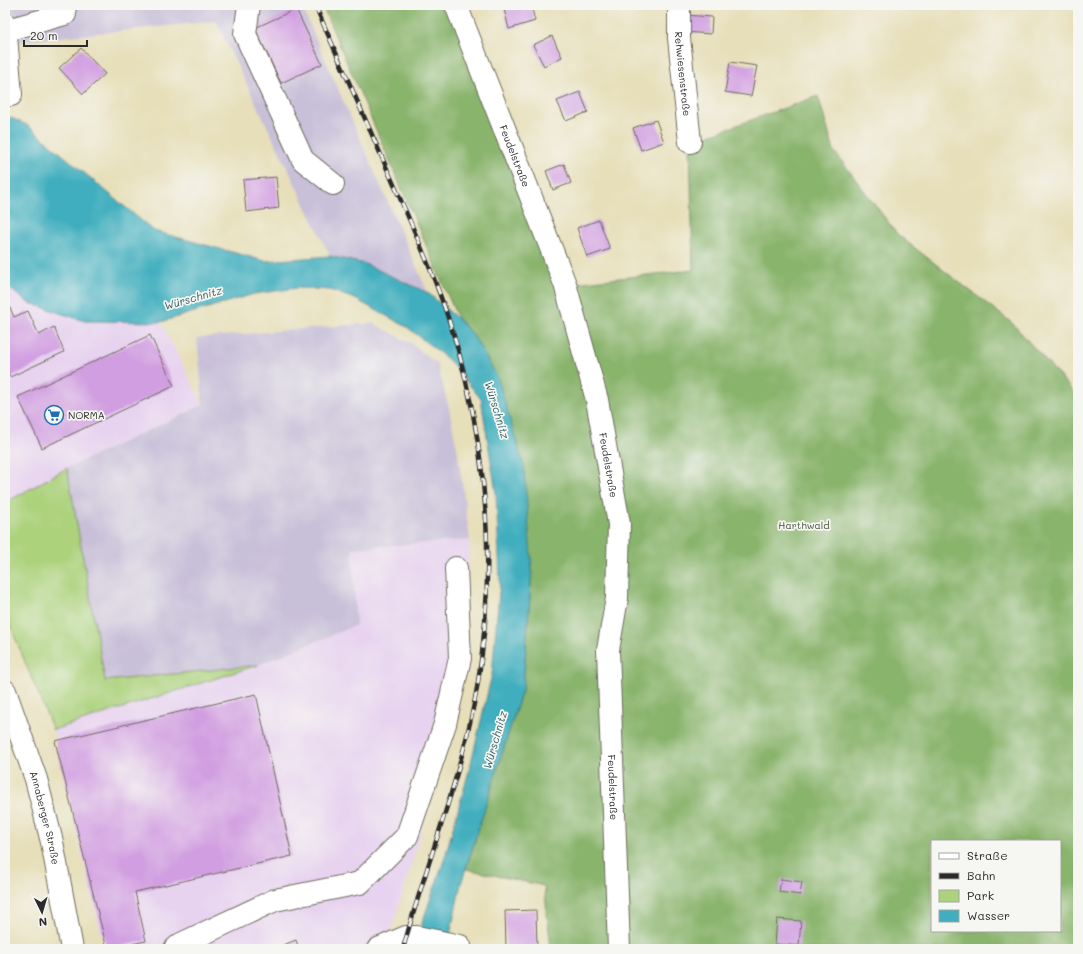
<svg xmlns="http://www.w3.org/2000/svg" width="1083" height="954" viewBox="0 0 1083 954" font-family="Mali,sans-serif">
<rect width="100%" height="100%" fill="#f6f6f2"/>
<filter id="ink" filterUnits="userSpaceOnUse"><feTurbulence type="fractalNoise" baseFrequency=".025" numOctaves="2"/><feDisplacementMap in="SourceGraphic" scale="8" xChannelSelector="R" yChannelSelector="G"/><feConvolveMatrix kernelMatrix="1 2 1 2 8 2 1 2 1" color-interpolation-filters="sRGB"/></filter>
<filter id="wash" filterUnits="userSpaceOnUse"><feTurbulence type="fractalNoise" baseFrequency=".012" numOctaves="4" result="noise"/><feDisplacementMap in="SourceGraphic" scale="16" xChannelSelector="R" yChannelSelector="G"/><feGaussianBlur stdDeviation="0.9" result="paint"/><feColorMatrix in="noise" values="0 0 0 0 0 0 0 0 0 0 0 0 0 0 0 0 0 1.4 0 .05"/><feComposite in="paint" operator="in"/></filter>
<g filter="url(#wash)">
<rect width="100%" height="100%" fill="#e7dfb9"/>
<!-- built -->
<path fill="#e7d2ef" d="M5,285L27,302L84,321L161,322L203,405L67,468L5,503Z
M470,540L457,713L389,939L365,949H105L53,730L258,665L356,625L352,548Z"/>
<!-- industrial -->
<path fill="#c8bfd8" d="M5,5H301L428,293L365,264L330,256L216,21L13,42L5,12Z
M373,323L412,344L437,364L449,408L458,453L470,540L352,548L356,625L258,665L105,681L67,468L203,405L197,338Z"/>
<!-- green -->
<path fill="#acd27c" stroke="#6c7e54" d="M67,468L105,681L258,665L53,730L5,613V503Z"/>
<!-- forest -->
<path fill="#89b46c" stroke="#5a704c" fill-rule="evenodd" d="M322,5H456L565,284L693,270L690,142L818,96L834,151L898,235L1012,323L1078,397V949H551L544,886L466,869L523,687L532,570L473,335L458,319ZM932,841H1060V931H932Z"/>
<!-- water -->
<path fill="#40aebe" stroke="#366c74" d="M5,115L27,125L154,231L265,261L330,256L365,264L428,293L458,319L473,335L498,378L524,467L532,570L523,687L461,884L447,949H416L420,929L444,860L470,767L492,674L500,581L496,493L481,399L449,360L407,327L355,299L330,290L297,288L254,294L161,322L84,321L27,302L5,285Z"/>
<g id="blocks">
<!-- building -->
<path fill="#d19fe1" d="M135,5H145V6L135,7Z
M503,5H531L535,21L509,29Z
M296,9L322,64L281,83L255,28Z
M685,15L712,17L711,34L684,32Z
M552,36L562,57L544,66L533,45Z
M81,48L105,74L83,94L59,68Z
M730,62L757,66L751,96L725,92Z
M580,92L588,112L566,121L557,101Z
M656,120L664,142L641,150L633,128Z
M564,164L571,183L553,190L546,171Z
M276,177L279,208L246,212L243,180Z
M599,220L610,249L587,257L577,228Z
M5,296L14,317L28,311L39,335L54,327L64,352L10,377L5,366Z
M150,335L174,386L42,448L18,397Z
M256,694L292,856L135,892L146,941L107,949L55,741Z
M781,879L802,882L800,895L779,892Z
M536,910L537,949H506L505,911Z
M777,919L801,921L799,946L775,944Z
M296,940L299,949H273Z"/>
</g>
</g>
<g filter="url(#ink)">
<use href="#blocks" fill-opacity="0" stroke="#6d6a5d" stroke-width="1"/>
<g fill="none" stroke-linecap="round" stroke-linejoin="round">
<defs>
<g id="minor">
<path d="M249,5L245,34L303,160L333,184"/>
<path id="s1" d="M456,5L565,284L597,400L619,524L617,598L608,650L619,949"/>
<path id="s2" d="M679,5V38L690,142"/>
<path d="M5,24L11,95"/>
<path d="M7,30L65,14"/>
<path d="M175,949L181,944L275,900L360,883L407,836L445,724L460,658L456,568"/>
<path d="M378,949L406,937H417L460,946"/>
</g>
<g id="major">
<path id="s3" d="M5,691L36,779L52,842L72,949"/>
</g>
</defs>
<!-- minor casing -->
<use href="#minor" stroke="#6d6a5d" stroke-width="24"/>
<!-- major casing -->
<use href="#major" stroke="#6d6a5d" stroke-width="24"/>
<!-- minor -->
<use href="#minor" stroke="#fff" stroke-width="22"/>
<!-- major -->
<use href="#major" stroke="#fff" stroke-width="22"/>
<defs>
<path id="rail" d="M315,5C342,66 368,126 395,187C422,248 450,311 465,377C489,476 494,581 478,682C463,774 427,860 403,949"/>
</defs>
<!-- rail casing -->
<use href="#rail" stroke="#2b2b2b" stroke-width="4.5"/>
<!-- rail -->
<use href="#rail" stroke="#f6f6f2" stroke-width="3" stroke-dasharray="9" stroke-linecap="butt"/>
</g>
</g>
<!-- icons -->
<defs>
<symbol id="supermarket-ring" viewBox="-11 -11 22 22"><circle r="9.5" fill="#f6f6f2" stroke="#1f6fb2" stroke-width="1.5"/><path d="M-6-5.5h2.5l.6 2H6L4.5 2H-2.5L-4.4-4H-6ZM-1.5 3.2a1.3 1.3 0 1 0 .1 0ZM3 3.2a1.3 1.3 0 1 0 .1 0Z" fill="#1f6fb2"/></symbol>
</defs>
<g fill-rule="evenodd">
<use href="#supermarket-ring" x="43" y="404" width="22" height="22"/>
</g>
<g text-anchor="middle" stroke-width="3.5" stroke-linejoin="round" paint-order="stroke">
<!-- street labels -->
<g font-size="10" fill="#2b2b2b" stroke="#f6f6f2">
<text dy="4" stroke="none"><textPath href="#s2" startOffset="69">Rehwiesenstraße</textPath></text>
<text dy="4" stroke="none"><textPath href="#s1" startOffset="162">Feudelstraße</textPath></text>
<text dy="4" stroke="none"><textPath href="#s1" startOffset="486">Feudelstraße</textPath></text>
<text dy="4" stroke="none"><textPath href="#s1" startOffset="810">Feudelstraße</textPath></text>
<text dy="4" stroke="none"><textPath href="#s3" startOffset="133">Annaberger Straße</textPath></text>
</g>
<!-- poi labels -->
<g font-size="10" fill="#2b2b2b" stroke="#f6f6f2" text-anchor="start">
<text x="68" y="419">NORMA</text>
</g>
<!-- park labels -->
<g font-size="10" fill="#4b553f" stroke="#f6f6f2">
<text x="804" y="529">Harthwald</text>
</g>
<!-- water labels -->
<g font-size="11" font-style="italic" fill="#335f66" stroke="#f6f6f2">
<text transform="translate(193 298) rotate(-16)" y="4">Würschnitz</text>
<text transform="translate(497 410) rotate(73)" y="4">Würschnitz</text>
<text transform="translate(495 740) rotate(-74)" y="4">Würschnitz</text>
</g>
</g>
<!-- margin -->
<rect width="1083" height="954" fill="none" stroke="#f6f6f2" stroke-width="20"/>
<!-- legend -->
<rect x="931" y="840" width="130" height="92" fill="#f6f6f2" stroke="#a5a5a2"/>
<rect x="939" y="853" width="20" height="6" fill="#ffffff" stroke="#a5a5a2"/>
<text x="967" y="860" font-size="12" fill="#2b2b2b">Straße</text>
<rect x="939" y="873" width="20" height="6" fill="#2b2b2b" stroke="#a5a5a2"/>
<text x="967" y="880" font-size="12" fill="#2b2b2b">Bahn</text>
<rect x="939" y="890" width="20" height="12" fill="#acd27c" stroke="#a5a5a2"/>
<text x="967" y="900" font-size="12" fill="#2b2b2b">Park</text>
<rect x="939" y="910" width="20" height="12" fill="#40aebe" stroke="#a5a5a2"/>
<text x="967" y="920" font-size="12" fill="#2b2b2b">Wasser</text>
<!-- north arrow -->
<g transform="translate(42 912) rotate(175)" stroke="#f6f6f2" stroke-width="3" paint-order="stroke">
<path d="M0-3L7 15L0 10L-7 15Z" fill="#2b2b2b"/>
<text y="-6" font-size="11" font-weight="bold" text-anchor="middle" fill="#2b2b2b">N</text>
</g>
<!-- scale -->
<path d="M24 40v6h63v-6" fill="none" stroke="#2b2b2b" stroke-width="2"/>
<text x="30" y="40" font-size="12" fill="#2b2b2b" stroke="#f6f6f2" stroke-width="3" paint-order="stroke">20 m</text>
</svg>
